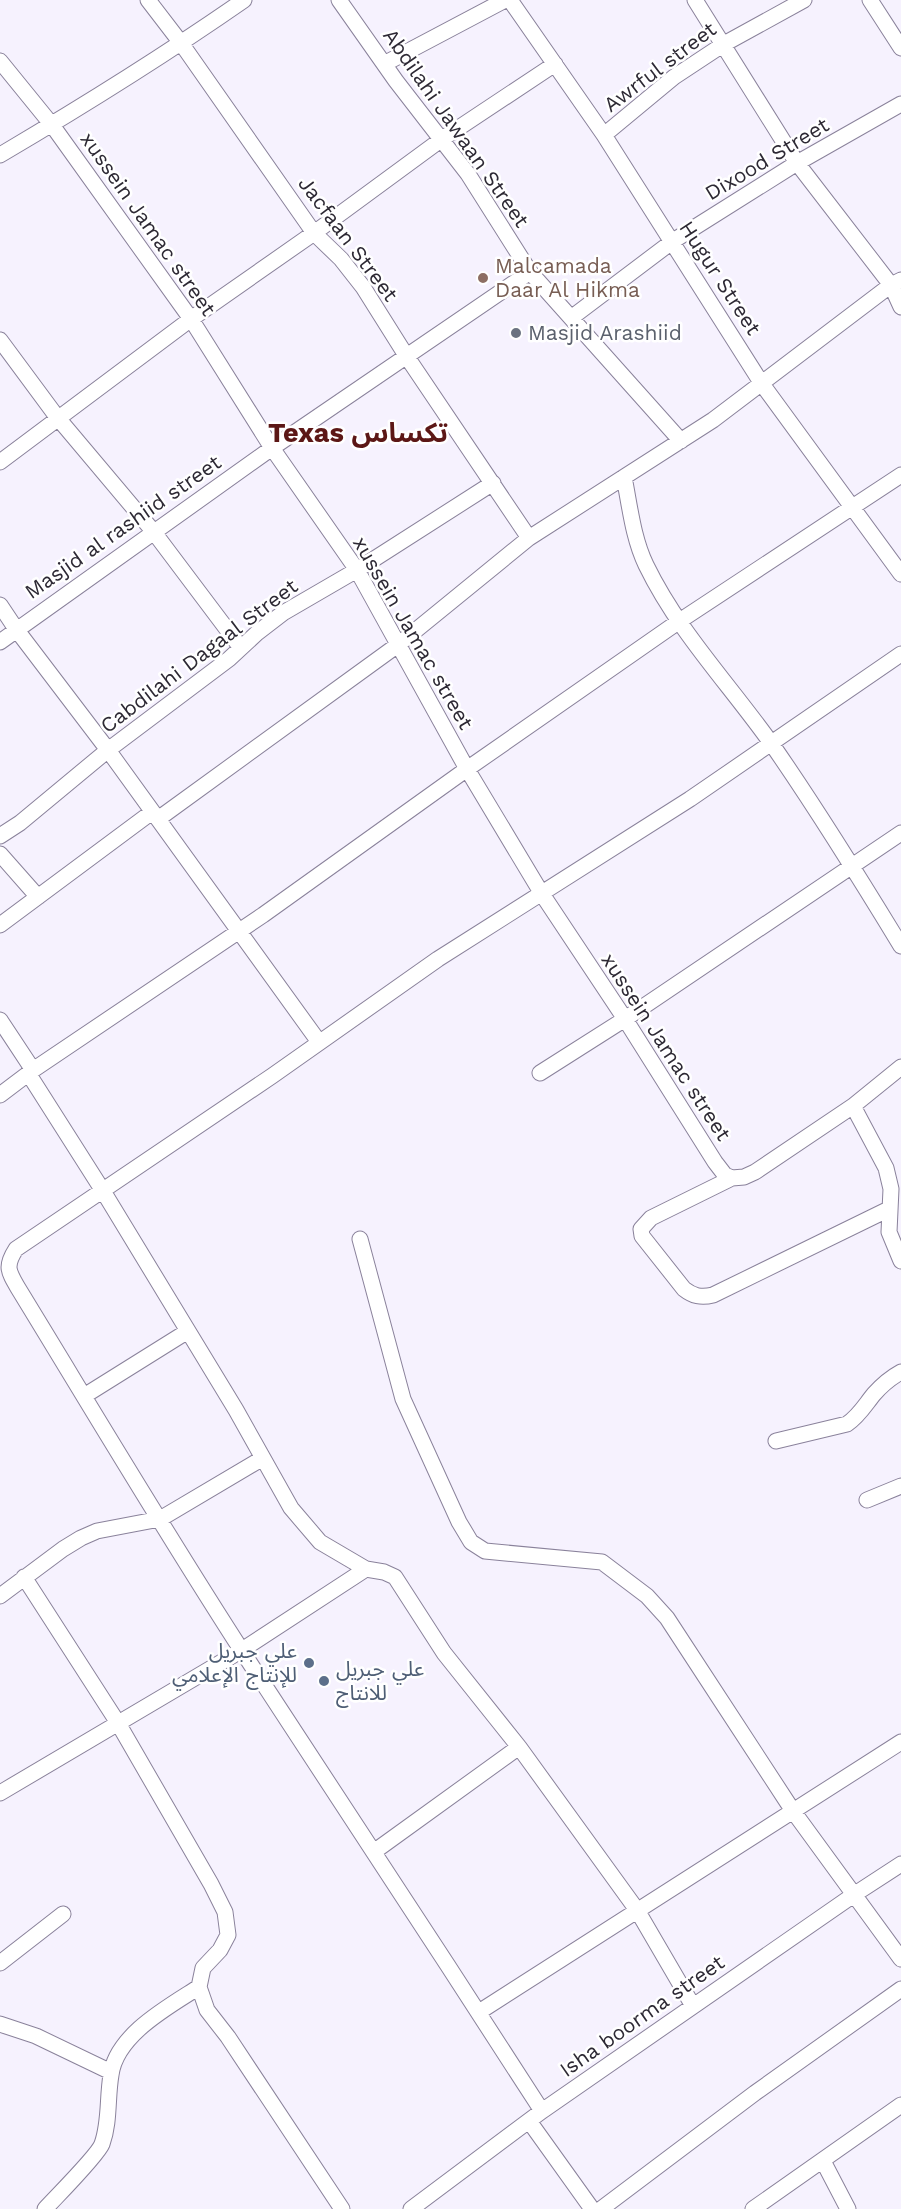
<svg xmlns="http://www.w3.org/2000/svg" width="901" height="2209" viewBox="0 0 901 2209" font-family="'Work Sans','Noto Sans Arabic',sans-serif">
<rect width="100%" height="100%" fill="#f6f2fe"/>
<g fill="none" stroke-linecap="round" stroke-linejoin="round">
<defs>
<path id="minor" d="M148,0L181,43L314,233L341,259L363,287L407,357L529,538
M339,0L396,81L468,174L530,272L681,441
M510,0L604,135L762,384L901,574
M695,0L797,163L891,285L901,307
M870,0L901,48
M0,61L52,125L191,319L272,448L357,570L467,769L542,894L625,1019L715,1162L725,1175L732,1178
M384,64L505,0
M604,135L674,77L724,44L804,0
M0,155C83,106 165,55 244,0
M571,318L673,241L797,163L901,104
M0,340L57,417L153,531L241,648
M0,462L191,319L314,233L442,139L555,64
M624,477C630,507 633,538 646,565C678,631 729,684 771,743C817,809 859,877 901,946
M0,605L16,629L108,750L319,1042
M0,642L272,448L530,272
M158,819L399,644L529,538L713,420L891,285L901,280
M0,836L20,823L108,750L229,659L257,633L283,613L357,570L493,483
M0,854L38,897
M0,925L152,812
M0,1020L33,1070
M28,1073L103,1191L236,1410L291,1508L320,1542L366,1569L384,1572L395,1577L444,1653L519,1747L637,1910L693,2006
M540,1073L625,1019L901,833
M0,1095L33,1070L263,915L467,769L678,622L901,475
M853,1106L886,1168L891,1189L889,1232L901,1261
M889,1209L713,1295C701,1298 693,1296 684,1289L642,1236L641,1229L651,1218L732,1178L744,1177L755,1172L853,1106L901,1067
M360,1239L403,1399L459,1522L471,1542L485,1551L602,1562L647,1596L667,1618L793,1811L901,1959
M84,1396L188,1331
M776,1441L847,1424C859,1416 865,1405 874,1394C882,1385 890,1378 901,1372
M867,1500L901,1486
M24,1577L118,1723L211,1884L225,1912L228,1935L220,1950L203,1968L199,1987L207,2010L228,2037L342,2209
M0,1596L63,1549L81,1538L97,1531L160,1519L263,1458
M0,1793L242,1650L366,1569
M375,1851L519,1747
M0,1963L63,1914
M479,2012L901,1742
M0,2024L36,2036L111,2072
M542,2111C443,1957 342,1804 242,1651C165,1532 92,1409 18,1288C8,1271 5,1266 16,1249L272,1076L438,959L690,799L901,654
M529,2121L592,2209
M823,2161L848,2209
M45,2209C56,2197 98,2155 102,2144C110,2122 107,2098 111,2075C116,2035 168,2007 199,1987
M411,2209L542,2111L855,1894L901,1864
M601,2209L755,2093L901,1989
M753,2209L901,2105"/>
</defs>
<!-- minor casing -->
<use href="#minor" stroke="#8a829b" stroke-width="17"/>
<!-- minor -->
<use href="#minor" stroke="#fff" stroke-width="15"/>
</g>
<!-- markers -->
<circle fill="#8d6e63" stroke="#fff" stroke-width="2" cx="483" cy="278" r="6"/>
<circle fill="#6b7280" stroke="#fff" stroke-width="2" cx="516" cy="333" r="6"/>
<g fill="#5c6f8a" stroke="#fff" stroke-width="2">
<circle cx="309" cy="1663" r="6"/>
<circle cx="324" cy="1681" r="6"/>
</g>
<g text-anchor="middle" stroke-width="5" stroke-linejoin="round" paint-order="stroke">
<!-- street labels -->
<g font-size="21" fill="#2d2934" stroke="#fff">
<text transform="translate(660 67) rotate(-37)" y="7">Awrful street</text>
<text transform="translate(456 128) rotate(55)" y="7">Abdilahi Jawaan Street</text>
<text transform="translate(767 159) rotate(-31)" y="7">Dixood Street</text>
<text transform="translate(148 224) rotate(55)" y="7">xussein Jamac street</text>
<text transform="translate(348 239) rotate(53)" y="7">Jacfaan Street</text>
<text transform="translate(720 278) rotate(57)" y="7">Hugur Street</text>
<text transform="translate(123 527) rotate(-35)" y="7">Masjid al rashiid street</text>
<text transform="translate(413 633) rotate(60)" y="7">xussein Jamac street</text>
<text transform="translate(199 656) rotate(-37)" y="7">Cabdilahi Dagaal Street</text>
<text transform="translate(666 1047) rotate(57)" y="7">xussein Jamac street</text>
<text transform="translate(642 2016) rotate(-35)" y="7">Isha boorma street</text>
</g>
<!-- education labels -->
<g font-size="21" fill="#785e54" stroke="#fff" text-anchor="start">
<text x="495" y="273">Malcamada<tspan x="495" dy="24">Daar Al Hikma</tspan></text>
</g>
<!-- worship labels -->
<g font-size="21" fill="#5b616d" stroke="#fff" text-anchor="start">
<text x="528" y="340">Masjid Arashiid</text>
</g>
<!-- service labels -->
<g font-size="21" fill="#4e5e75" stroke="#fff" text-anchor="end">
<text x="297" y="1658">علي جبريل<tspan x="297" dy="24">للإنتاج الإعلامي</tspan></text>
<text x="336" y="1676" text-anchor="start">علي جبريل<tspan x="336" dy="24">للانتاج</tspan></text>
</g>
<!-- district labels -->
<g font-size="27" font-weight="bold" fill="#5c1716" stroke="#fff">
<text x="358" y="442">Texas تكساس</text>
</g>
</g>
</svg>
